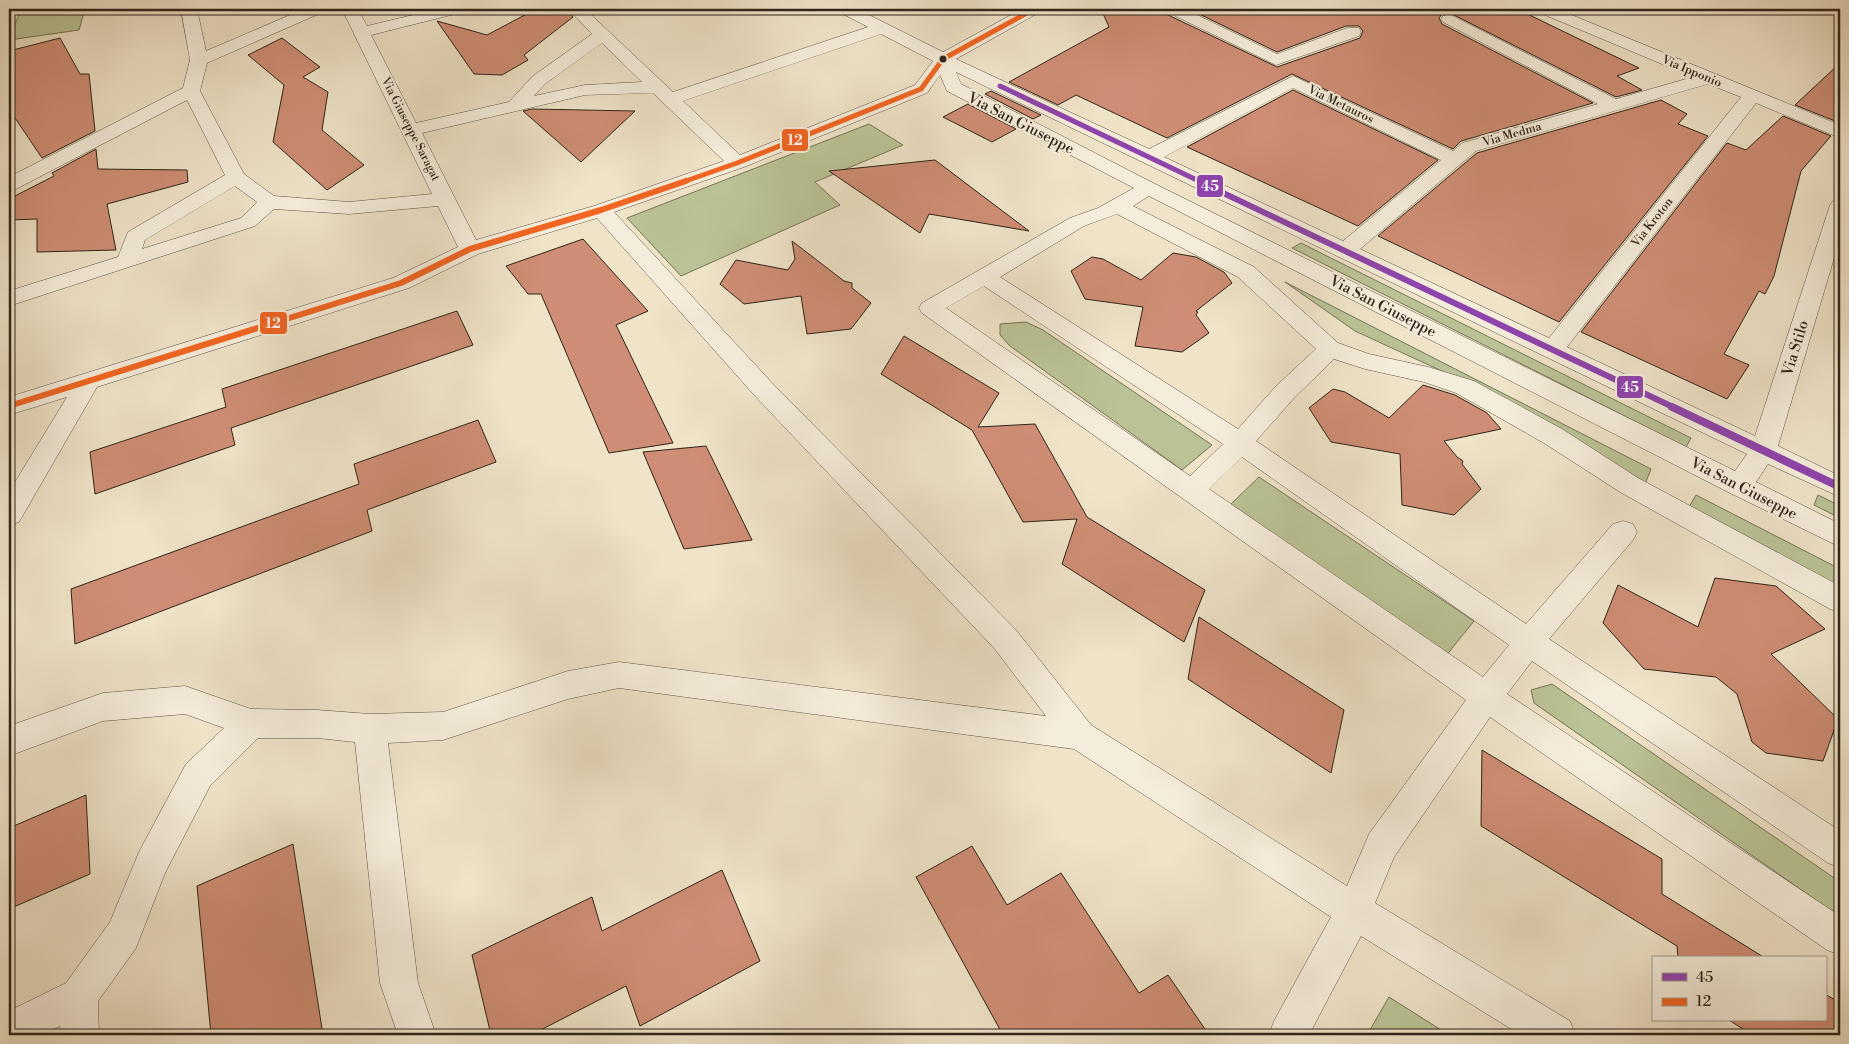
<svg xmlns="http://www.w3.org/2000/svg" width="1849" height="1044" viewBox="0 0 1849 1044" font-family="'Libre Bodoni',serif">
<rect width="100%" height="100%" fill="#efe3c8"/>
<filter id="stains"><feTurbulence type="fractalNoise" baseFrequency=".004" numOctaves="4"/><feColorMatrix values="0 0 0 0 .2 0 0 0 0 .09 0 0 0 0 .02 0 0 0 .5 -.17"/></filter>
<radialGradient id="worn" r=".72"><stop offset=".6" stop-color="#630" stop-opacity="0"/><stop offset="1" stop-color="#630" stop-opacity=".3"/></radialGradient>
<!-- green -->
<path fill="#bac395" stroke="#757458" d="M21,9H85L79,30L9,40Z
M869,124L903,145L815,182L840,205L681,276L627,218Z
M1301,243L1691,438L1686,447L1292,248Z
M1285,282L1651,469L1645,484L1507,401L1355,331Z
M1026,322L1043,330L1212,445L1182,470L1010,346L1000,335V324Z
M1259,477L1474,621L1445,657L1231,504Z
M1696,495L1840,569V588L1689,507Z
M1818,495L1840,506V518L1814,505Z
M1552,684L1840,882V917L1534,703L1531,690Z
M1389,997L1449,1035H1367Z"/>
<!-- building -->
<path fill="#ce8d74" stroke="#30251a" d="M536,9H566L573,17L524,55L528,60L502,75L474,74L437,21L487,35Z
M1101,9H1163L1166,14L1277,67L1360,38L1363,31L1359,26H1346L1277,52L1189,9H1517L1639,68L1617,76L1642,90L1616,97L1448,12L1442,14L1439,18L1442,24L1593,103L1461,141L1453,149L1292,74L1167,138L1076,95L1058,105L1009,82L1109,27Z
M60,38L80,74H89L95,131L42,158L9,109V51Z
M282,38L320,67L303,77L328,92L322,130L364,165L327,190L273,142L284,85L248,55Z
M1840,63V123L1795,105Z
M1293,90L1438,160L1358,226L1187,147Z
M991,91L1041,115L1033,119L985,94Z
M1661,100L1687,114L1678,124L1708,136L1559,322L1378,236L1477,153Z
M968,104L1016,129L992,142L943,117Z
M532,109L635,111L581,162L523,111Z
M1783,116L1831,136L1801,171L1774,276L1765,294L1759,291L1724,354L1749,365L1727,399L1581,332L1727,143L1746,150Z
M96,149L98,169L187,170L188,182L107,204L116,250L37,252V219L9,220V199L54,176L52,173Z
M935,160L1029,231L929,214L920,233L829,171Z
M583,239L648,311L616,325L673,443L609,453L541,294H528L506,266Z
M792,241L844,281L852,283V288L871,303L851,329L807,334L801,296L744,304L720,284L736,260L788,270L795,259Z
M1173,253L1196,257L1224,272L1232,283L1196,311L1198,312L1196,315L1209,333L1182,352L1135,346L1143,307L1085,299L1071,271L1092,257L1103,259L1141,280Z
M457,311L473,345L231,428L235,445L95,494L90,452L226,407L222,389Z
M904,336L999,393L978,427L1035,424L1087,517L1205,590L1184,642L1062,564L1077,519L1023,522L972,430L881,374Z
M1423,385L1455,395L1487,413L1501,429L1444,441L1457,457L1463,461L1462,464L1481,489L1454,515L1402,505L1400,454L1331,442L1309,408L1333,389L1345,392L1389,418Z
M478,420L496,462L367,510L372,531L75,644L71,589L359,484L354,464Z
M706,446L752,540L684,549L643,452Z
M1715,578L1776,586L1825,629L1771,654L1838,719L1823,761L1766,753L1752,742L1737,694L1716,677L1644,669L1603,623L1618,585L1698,627Z
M1199,617L1344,710L1331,773L1188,679Z
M1482,750L1662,859V894L1765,958H1678L1677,946L1481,826Z
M86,795L90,874L9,909V828Z
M293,844L323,1035H211L197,886Z
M972,846L1007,905L1061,873L1139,993L1168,975L1209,1035H1003L916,877Z
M722,870L760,961L640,1026L626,986L531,1035H491L472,955L592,897L602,931Z
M1825,994L1840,1003V1035H1752L1729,1020H1825Z"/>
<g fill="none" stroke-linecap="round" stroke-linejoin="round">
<defs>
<path id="minor" d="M181,9H197L206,51L304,9H325L323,12L207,63L200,91L244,174L274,196L349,202L432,194L342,9H358L367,26L438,9H465L463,12L371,35L416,123L509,102L533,76L592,34L568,9H585L673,92L868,27L839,12L837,9H857L943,52L1022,9H1042L1040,12L956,59L1149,149L1293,76L1453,151L1462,143L1598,104L1443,22L1441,19L1443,16L1449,14L1616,99L1693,77L1538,12L1536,9H1557L1840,125V138L1756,103L1567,347L1755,436L1830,205L1833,201L1840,199V238L1778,446L1840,476V497L1768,464L1756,482L1840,524V547L1730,493L1149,196L1133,206L1254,267L1338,343L1369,354L1428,367L1474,381L1562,429L1638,478L1840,586V612L1830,609L1620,492L1544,443L1456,393L1424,382L1365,369L1334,359L1294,398L1256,441L1526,624L1613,524L1623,521L1633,524L1637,532L1633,540L1549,639L1840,831V868L1828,863L1532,661L1507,694L1840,916V955L1827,950L1490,717L1394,857L1375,903L1570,1021L1575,1035H1521L1361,936L1309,1035H1269L1274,1021L1331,917L1074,749L619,688L568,699L443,740L388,743L418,983L436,1035H398L380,983L355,742L317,738H258L210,786L165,873L136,948L98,1001L99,1035H61L60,1026L41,1035H9V1011L66,983L110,922L139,852L186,764L224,728L185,714L103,721L9,756V726L103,693L185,686L251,709L317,710L370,714L443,712L568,671L619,662L1046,716L994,648L755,396L597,218L478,254L409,288L97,387L19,522L9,525V492L67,397L9,415V397L393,278L458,247L438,206L349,214L274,209L255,226L9,306V291L118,257L128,232L225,175L187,100L16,189L9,191V177L183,88L190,60ZM881,34L933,61L915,85L740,155L683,101ZM602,43L642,82L585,85L534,96L545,84ZM956,72L1747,454L1735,471L1155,184L961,84ZM940,75L947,91L1134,188L1098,208L1070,218L922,303L919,308L922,313L1466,700L1369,834L1347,886L1091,725L1016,630L773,384L614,212L744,167L927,93ZM1708,84L1741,97L1549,338L1360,249L1476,151ZM1293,88L1441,160L1343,241L1164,157ZM653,93L724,161L594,206L476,240L422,133L585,95ZM235,186L257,202L241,218L142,249L145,240ZM1117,214L1238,277L1316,349L1276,386L1238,429L1000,277L1084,226ZM984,286L1223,444L1190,476L946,308ZM1242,457L1509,645L1483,677L1209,489Z
M1165,9H1185L1277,54L1347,28H1359L1361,32L1359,36L1276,65L1167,12Z"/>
</defs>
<!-- minor casing -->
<use href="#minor" stroke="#605446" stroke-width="1"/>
<!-- minor -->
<use href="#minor" fill="#f5eddb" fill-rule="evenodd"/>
<defs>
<path id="bus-1-far2" d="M1000,86L1201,182"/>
<path id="bus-1-far1" d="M1198,181L1675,408"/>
<path id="bus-1" d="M1672,407L1840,487"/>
<path id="bus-2-far1" d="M683,182L737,163L921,89L943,59L1034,9"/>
<path id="bus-2" d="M9,406L401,283L470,249L601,210L686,181"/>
</defs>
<!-- bus-1-far2 casing -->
<use href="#bus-1-far2" stroke="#f5eddb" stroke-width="8"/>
<!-- bus-1-far1 casing -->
<use href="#bus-1-far1" stroke="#f5eddb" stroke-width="9"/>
<!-- bus-1 casing -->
<use href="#bus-1" stroke="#f5eddb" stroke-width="11"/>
<!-- bus-2-far1 casing -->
<use href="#bus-2-far1" stroke="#f5eddb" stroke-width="8"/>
<!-- bus-2 casing -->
<use href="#bus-2" stroke="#f5eddb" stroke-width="9"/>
<!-- bus-1-far2 -->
<use href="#bus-1-far2" stroke="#8e44ad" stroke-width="5"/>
<!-- bus-1-far1 -->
<use href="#bus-1-far1" stroke="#8e44ad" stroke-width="6"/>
<!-- bus-1 -->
<use href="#bus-1" stroke="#8e44ad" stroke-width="8"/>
<!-- bus-2-far1 -->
<use href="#bus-2-far1" stroke="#f26522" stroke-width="5"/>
<!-- bus-2 -->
<use href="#bus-2" stroke="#f26522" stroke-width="6"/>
</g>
<!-- markers -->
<circle fill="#30251a" stroke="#f5eddb" stroke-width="2" cx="943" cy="59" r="4.5"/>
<g text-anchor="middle" stroke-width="4" stroke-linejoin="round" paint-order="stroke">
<!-- far-street labels -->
<g font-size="12" fill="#30251a" stroke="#f5eddb">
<text transform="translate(1692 71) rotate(23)" y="4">Via Ipponio</text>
<text transform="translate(1341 104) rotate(26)" y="4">Via Metauros</text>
<text transform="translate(411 129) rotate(63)" y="4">Via Giuseppe Saragat</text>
<text transform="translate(1512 134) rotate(-16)" y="4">Via Medma</text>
<text transform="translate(1652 222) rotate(-52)" y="4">Via Kroton</text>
</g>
<!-- street labels -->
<g font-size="15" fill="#30251a" stroke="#f5eddb">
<text transform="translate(1021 123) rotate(27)" y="5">Via San Giuseppe</text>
<text transform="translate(1383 306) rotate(27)" y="5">Via San Giuseppe</text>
<text transform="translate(1795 348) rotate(-73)" y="5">Via Stilo</text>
<text transform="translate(1744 488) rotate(27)" y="5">Via San Giuseppe</text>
</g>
</g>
<g stroke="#f5eddb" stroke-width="2">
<rect x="781" y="128" width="28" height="24" rx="5" fill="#f26522"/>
<rect x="1196" y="174" width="28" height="24" rx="5" fill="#8e44ad"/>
<rect x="259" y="311" width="29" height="24" rx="5" fill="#f26522"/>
<rect x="1616" y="375" width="28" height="24" rx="5" fill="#8e44ad"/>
</g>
<g font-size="14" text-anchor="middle" font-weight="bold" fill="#fff">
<text x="795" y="145">12</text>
<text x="1210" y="191">45</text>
<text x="273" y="328">12</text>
<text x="1630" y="392">45</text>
</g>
<!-- margin -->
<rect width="1849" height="1044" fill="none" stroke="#efe3c8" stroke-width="30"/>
<rect x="10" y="10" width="1829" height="1024" fill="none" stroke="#30251a" stroke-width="2.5"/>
<rect x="15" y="15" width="1819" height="1014" fill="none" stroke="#30251a"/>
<!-- legend -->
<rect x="1652" y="956" width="175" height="65" fill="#f5eddb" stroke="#a69d8e"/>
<rect x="1662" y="973" width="25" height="8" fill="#8e44ad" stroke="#a69d8e"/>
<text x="1696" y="982" font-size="15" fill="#30251a">45</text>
<rect x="1662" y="998" width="25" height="8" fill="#f26522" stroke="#a69d8e"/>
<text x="1696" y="1006" font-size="15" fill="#30251a">12</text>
<rect width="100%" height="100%" filter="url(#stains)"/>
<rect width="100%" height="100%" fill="url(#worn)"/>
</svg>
